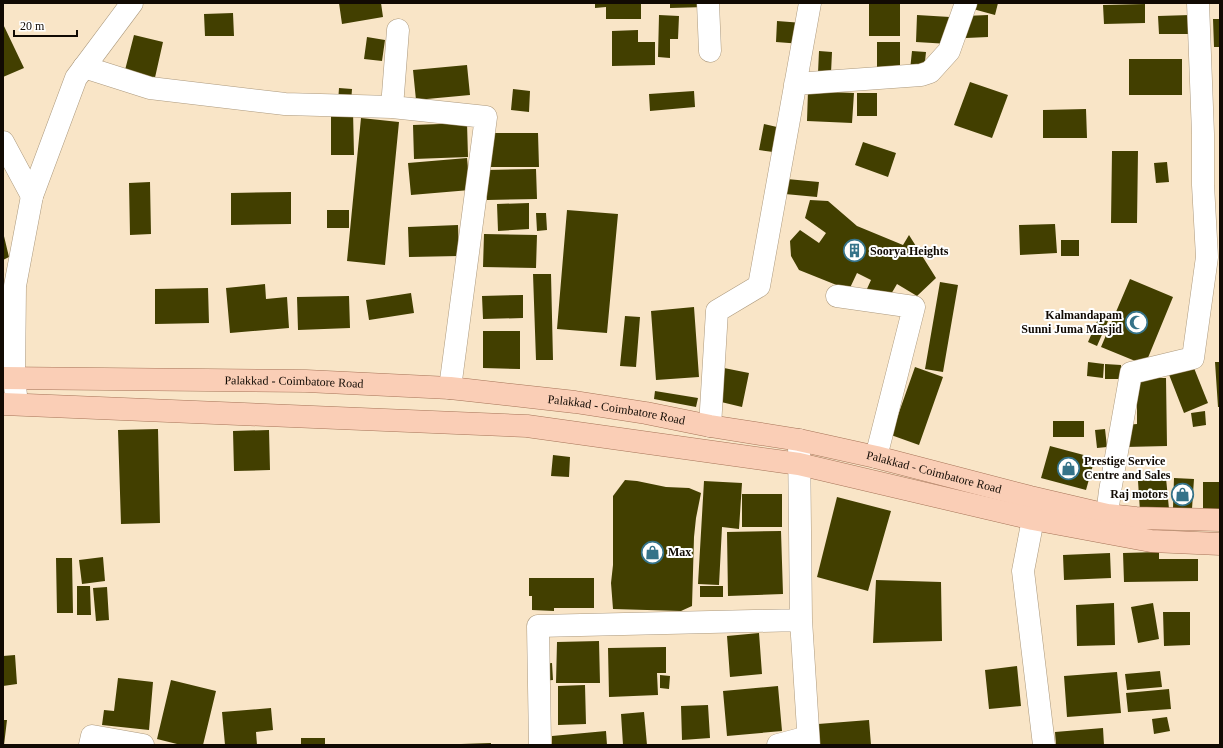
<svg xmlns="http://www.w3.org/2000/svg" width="1223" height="748" viewBox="0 0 1223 748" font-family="Georgia,serif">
<rect width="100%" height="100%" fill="#f9e5c7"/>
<!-- building -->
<path fill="#423f00" d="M339,3H381L383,17L342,24Z
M595,3H641V19H606V7L595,8Z
M670,3H706V7L670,8Z
M974,3H998L995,15L973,9Z
M869,4H900V36H869Z
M1145,4V23L1104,24L1103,5Z
M233,13L234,36H205L204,14Z
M659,15L679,16L678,39H670V58L658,57Z
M917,15L950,17L949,44L916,42Z
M988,15V37L966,38L965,16Z
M1190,15V34H1159L1158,16Z
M1213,19H1220V47H1214Z
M777,21L803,23L802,44L776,42Z
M3,24L24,68L3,77Z
M638,30V42H655V65L612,66V31Z
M134,35L163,42L154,82L124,74Z
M367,37L385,40L382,61L364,59Z
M877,42H900V70H877Z
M819,51L832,52L831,73H818Z
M912,51L926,52L924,71L910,70Z
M1129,59H1182V95H1129Z
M467,65L470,95L416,100L413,70Z
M970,82L1008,95L992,138L954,125Z
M339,88L352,89L351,103L338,102Z
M513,89L530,91L529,112L511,110Z
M694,91L695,107L650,111L649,94Z
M808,91L854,93L852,123L807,121Z
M857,93H877V116H857Z
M1086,109L1087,138H1043V110Z
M331,111H353L354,155H331Z
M361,118L399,122L385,265L347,261Z
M467,123L468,157L414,159L413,125Z
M764,124L777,127L773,152L759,150Z
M490,133H538L539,167H490Z
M863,142L896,153L888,177L855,165Z
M1112,151H1138L1137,223H1111Z
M467,158L470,190L411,195L408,163Z
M1167,162L1169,182L1156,183L1154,163Z
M536,169L537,199L487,200L486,170Z
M787,179L819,182L817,197L785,194Z
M150,182L151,234L130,235L129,183Z
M291,192V224L231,225V193Z
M810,200L828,201L857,226L903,245L909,235L936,278L917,296L897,284L887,301L866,291L871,280L857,273L849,290L799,270L791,256L790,241L800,230L819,243L826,233L805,218Z
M529,203V229L498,231L497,204Z
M327,210H349V228H327Z
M567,210L618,214L607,333L557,329Z
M536,213H546L547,230L537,231Z
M1055,224L1057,253L1020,255L1019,225Z
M458,225L459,256L409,257L408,227Z
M3,232L9,257L3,260Z
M484,234L537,235L536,268L483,267Z
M1061,240H1079V256H1061Z
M533,274H551L553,360H536Z
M1130,279L1173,297L1145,365L1101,347Z
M940,282L958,285L943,372L925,369Z
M265,284L266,299L287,297L289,328L230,333L226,288Z
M208,288L209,323L155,324V289Z
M411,293L414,313L369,320L366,300Z
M523,295V318L483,319L482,296Z
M349,296L350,328L298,330L297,297Z
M694,307L699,377L656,380L651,311Z
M625,316L640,317L636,367L620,366Z
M1099,317L1108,321L1097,346L1088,342Z
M483,331H520V369L483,368Z
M1088,362L1104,364L1103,378L1087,376Z
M1215,362H1220V407H1218Z
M1192,363L1208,403L1184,413L1168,372Z
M1105,364L1121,365V379H1105Z
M915,367L943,377L919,445L891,435Z
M724,368L749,373L742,407L717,401Z
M1137,378H1166L1167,446L1125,447V425L1137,424Z
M655,391L698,398L696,407L654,399Z
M1205,411L1206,425L1193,427L1191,413Z
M1053,421H1084V437H1053Z
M158,429L160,523L121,524L118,430Z
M1105,429L1107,447L1097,448L1095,430Z
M269,430L270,470L234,471L233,431Z
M1050,446L1095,458L1086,490L1041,478Z
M553,455L570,457L569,477L551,476Z
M1166,478L1169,509L1140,511L1138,481Z
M1174,478L1194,479L1192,509L1173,508Z
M625,480L637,481L666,487L689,488L701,493L696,518L694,537L692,606L681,611L613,609L611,583L613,565V496Z
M704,481L742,483L739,529L722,527L719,585L698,584Z
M1203,482H1220V511L1203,512Z
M742,494H782V527H742Z
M837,497L891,511L868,591L817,577Z
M781,531L783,594L728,596L727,532Z
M1159,552V559H1198V581L1124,582L1123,553Z
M1110,553L1111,578L1064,580L1063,555Z
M103,557L105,581L82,584L79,560Z
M56,558H72L73,613H57Z
M529,578H594V608H554V611L532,610V596H529Z
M876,580L941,582L942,641L873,643Z
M77,586H90L91,615H77Z
M700,586H723V597H700Z
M107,587L109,620L96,621L93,588Z
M1114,603L1115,645L1077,646L1076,605Z
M1153,603L1159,639L1138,643L1131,607Z
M1163,612H1190V645L1164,646Z
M759,633L762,674L730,677L727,636Z
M599,641L600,683H556L557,642Z
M666,647V673H657L658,695L609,697L608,648Z
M15,655L17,684L3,686V656Z
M552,663L553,680L542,681L541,664Z
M1017,666L1021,706L989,709L985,670Z
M1160,671L1162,687L1127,690L1125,674Z
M1117,672L1121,713L1067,717L1064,676Z
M660,675L670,676L669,689L660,688Z
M118,678L153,682L149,730L102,725L104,710L114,711Z
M171,680L216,691L203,745H181L157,739Z
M585,685L586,724L558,725V686Z
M778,686L782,731L727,736L723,691Z
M1169,689L1171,709L1128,712L1126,693Z
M708,705L710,738L682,740L681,706Z
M271,708L273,730L256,732L257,745H225L222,712Z
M644,712L647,745H623L621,714Z
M1167,717L1170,731L1154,734L1152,719Z
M3,720H7L4,745H3Z
M869,720L871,745H820L818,724Z
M1103,728L1104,745H1056L1055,732Z
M606,731L607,745H552V736Z
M301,738H325V745H301Z
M491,743V745H461V744Z"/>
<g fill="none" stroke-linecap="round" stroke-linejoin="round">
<defs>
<path id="minor" d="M708,3L710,51
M398,30L392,107L486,117L450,388
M84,67L150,88L285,104L392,107
M795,84L921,75L930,72L949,51L966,3
M3,142L32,196
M837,296L914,307L876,457
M710,426L717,311L759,286L810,3
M799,440L801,620L809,745
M1107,515L1110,491L1131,373L1193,358L1207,257L1203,185V134L1198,3
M1033,519L1023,571L1044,745
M90,745L92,736L143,745
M540,745L538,626L801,620
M778,745L808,737"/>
<path id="tertiary" d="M17,404L14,378L15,286L32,196L76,78L132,3"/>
<g id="primary">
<path id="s1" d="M3,378L306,381L450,388L575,402L646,413L710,426L799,440L876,457L1030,497L1107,515L1136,518L1220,520"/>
<path d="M3,404L527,426L799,464L1033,519L1151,541L1220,544"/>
</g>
</defs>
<!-- minor casing -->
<use href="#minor" stroke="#ac997d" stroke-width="23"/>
<!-- tertiary casing -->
<use href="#tertiary" stroke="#ac997d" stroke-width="23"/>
<!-- primary casing -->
<use href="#primary" stroke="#a67458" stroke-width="23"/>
<!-- minor -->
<use href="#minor" stroke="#fff" stroke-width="22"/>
<!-- tertiary -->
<use href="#tertiary" stroke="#fff" stroke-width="22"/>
<!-- primary -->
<use href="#primary" stroke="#faceb6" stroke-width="22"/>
</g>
<!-- icons -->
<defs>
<symbol id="building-ring" viewBox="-11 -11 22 22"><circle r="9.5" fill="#fff" stroke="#357389" stroke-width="1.5"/><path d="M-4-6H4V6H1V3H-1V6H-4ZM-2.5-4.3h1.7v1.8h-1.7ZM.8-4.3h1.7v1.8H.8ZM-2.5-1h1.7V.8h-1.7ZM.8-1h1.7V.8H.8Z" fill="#357389"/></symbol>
<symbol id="mosque-ring" viewBox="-11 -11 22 22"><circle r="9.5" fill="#fff" stroke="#357389" stroke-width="1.5"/><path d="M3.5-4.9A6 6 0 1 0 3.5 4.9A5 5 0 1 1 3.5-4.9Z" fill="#357389"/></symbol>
<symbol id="shop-ring" viewBox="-11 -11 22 22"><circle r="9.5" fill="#fff" stroke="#357389" stroke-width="1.5"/><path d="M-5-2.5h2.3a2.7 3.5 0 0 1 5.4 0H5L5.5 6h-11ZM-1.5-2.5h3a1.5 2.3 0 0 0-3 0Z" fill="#357389"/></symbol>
</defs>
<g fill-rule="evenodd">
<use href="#building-ring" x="842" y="238" width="25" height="25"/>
<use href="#mosque-ring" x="1124" y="310" width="25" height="25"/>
<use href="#shop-ring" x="1056" y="456" width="25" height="25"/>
<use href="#shop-ring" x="1170" y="482" width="25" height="25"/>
<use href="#shop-ring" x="640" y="540" width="25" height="25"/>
</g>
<g text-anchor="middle" stroke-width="4" stroke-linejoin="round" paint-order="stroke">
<!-- poi labels -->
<g font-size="12" font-weight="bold" fill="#110a03" stroke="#fff" text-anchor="start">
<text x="870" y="255">Soorya Heights</text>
<text x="1122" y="319" text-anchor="end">Kalmandapam<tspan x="1122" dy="14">Sunni Juma Masjid</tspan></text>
<text x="1084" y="465">Prestige Service<tspan x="1084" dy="14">Centre and Sales</tspan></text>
<text x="1168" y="498" text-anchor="end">Raj motors</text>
<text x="668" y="556">Max</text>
</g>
<!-- street labels -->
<g font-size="12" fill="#110a03" stroke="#fff">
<text dy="4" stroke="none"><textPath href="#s1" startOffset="291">Palakkad - Coimbatore Road</textPath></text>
<text dy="4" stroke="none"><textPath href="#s1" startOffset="615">Palakkad - Coimbatore Road</textPath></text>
<text dy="4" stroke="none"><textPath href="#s1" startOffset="939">Palakkad - Coimbatore Road</textPath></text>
</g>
</g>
<!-- border -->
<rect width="1223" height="748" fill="none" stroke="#110a03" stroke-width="8"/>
<!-- scale -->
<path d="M14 30v6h63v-6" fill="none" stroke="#110a03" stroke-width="2"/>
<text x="20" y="30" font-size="12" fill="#110a03" stroke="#ffffff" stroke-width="3" paint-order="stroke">20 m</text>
</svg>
